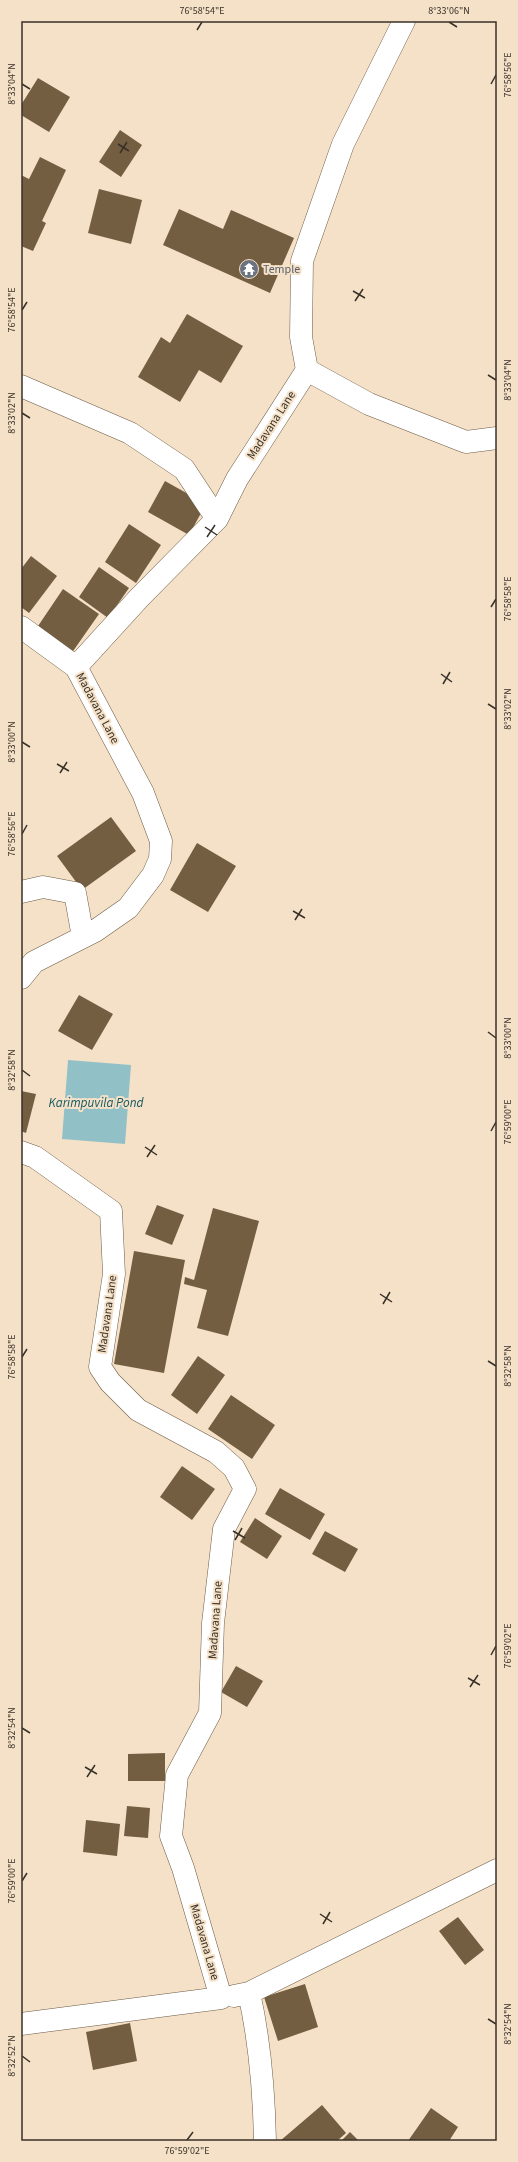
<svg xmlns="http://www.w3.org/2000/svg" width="518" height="2162" viewBox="0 0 518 2162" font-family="'Source Sans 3',sans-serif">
<rect width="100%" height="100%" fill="#f5e1c8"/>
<!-- water -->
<path fill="#91c1c6" d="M68,1060L131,1065L125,1144L62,1139Z"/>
<!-- building -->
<path fill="#745e41" d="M38,78L70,97L49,132L21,115V105Z
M120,130L142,145L121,177L99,162Z
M40,157L66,170L42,221L46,223L33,251L21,246V175L29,179Z
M99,189L142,200L131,244L88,233Z
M179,209L223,229L231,210L294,238L270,293L163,245Z
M187,314L243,346L221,383L199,370L180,402L138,377L161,337L170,343Z
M165,481L206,504L189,535L148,512Z
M129,524L161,545L136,583L105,562Z
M31,556L57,576L29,613L21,607V569Z
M99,567L129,588L108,618L79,597Z
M63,589L99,614L71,654L36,629Z
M111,817L136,851L82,890L57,856Z
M197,843L236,866L208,912L170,890Z
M79,995L113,1014L92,1050L58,1031Z
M21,1091L36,1094L26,1133L21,1131Z
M157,1205L184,1215L172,1245L145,1234Z
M213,1208L259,1221L228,1336L197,1328L207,1290L184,1284L185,1277L194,1280Z
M134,1251L185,1260L164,1373L114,1364Z
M198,1356L225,1375L197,1414L171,1395Z
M231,1395L275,1425L252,1459L208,1429Z
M182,1466L215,1489L192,1520L160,1497Z
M280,1488L325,1514L310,1540L265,1514Z
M255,1518L282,1536L267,1559L240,1542Z
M325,1531L358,1549L345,1572L312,1554Z
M236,1666L263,1681L247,1707L221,1692Z
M165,1753V1781H128V1754Z
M127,1806L150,1808L148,1838L124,1836Z
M86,1820L120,1824L117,1856L83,1852Z
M458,1917L484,1950L465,1965L439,1931Z
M305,1984L318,2027L278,2041L264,1997Z
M130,2023L137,2061L93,2070L86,2032Z
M322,2105L346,2133L337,2141H280Z
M431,2108L458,2127L449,2141H408Z
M350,2132L359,2141H341Z"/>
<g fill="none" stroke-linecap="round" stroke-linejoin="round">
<defs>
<path id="minor" d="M404,21L343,144L302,261L301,337L307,370L369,404L466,442L497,438
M21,386L130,433L184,469L217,519
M21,627L76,667
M21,892L43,887L75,893L83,937
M21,978L34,962L95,931L128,908L153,875L160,859L161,841L143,793L76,667L139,598L217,519L237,479L307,370
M21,1152L35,1157L111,1211L114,1274L100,1367L110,1382L138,1410L216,1452L234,1468L245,1489L224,1529L213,1623L210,1713L177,1775L171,1836L183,1868L221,1998L21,2024
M249,1993L497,1870
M234,1996L249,1993C260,2042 264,2091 265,2141"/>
</defs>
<!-- minor casing -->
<use href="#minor" stroke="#6c5b45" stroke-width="23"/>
<!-- minor -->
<use href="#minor" stroke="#fff" stroke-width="22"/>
</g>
<!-- ticks -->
<path fill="none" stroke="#383127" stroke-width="1.5" d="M449,22L457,27M197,30L202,22M22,84L30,89M491,84L496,75M118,144L129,151M120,153L127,142M353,291L365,298M355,301L363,289M22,310L27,302M488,375L496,380M22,413L30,418M205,527L217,535M207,537L215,525M491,607L496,599M441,674L452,682M443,684L450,672M488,704L496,709M22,742L30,747M57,764L69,771M60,773L67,762M22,834L27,825M293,911L305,918M295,920L302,909M488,1032L496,1038M22,1070L30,1076M491,1131L496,1122M145,1147L157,1155M147,1157L155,1145M380,1294L392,1302M383,1304L390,1292M22,1357L27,1349M488,1361L496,1366M233,1531L245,1538M235,1540L242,1528M491,1655L496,1646M468,1678L480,1685M470,1687L478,1675M22,1728L30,1733M85,1767L97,1774M87,1777L95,1765M22,1881L27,1873M320,1914L332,1922M323,1924L330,1912M488,2019L496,2024M22,2056L30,2062M187,2140L193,2132"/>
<!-- icons -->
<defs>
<symbol id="temple-disc" viewBox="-11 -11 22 22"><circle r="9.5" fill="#6b7280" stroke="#f5e1c8"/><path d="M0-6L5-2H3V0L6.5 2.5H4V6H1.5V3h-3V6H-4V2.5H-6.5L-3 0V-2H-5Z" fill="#fff"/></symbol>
</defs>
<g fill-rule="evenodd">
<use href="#temple-disc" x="238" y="258" width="22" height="22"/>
</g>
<g text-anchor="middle" stroke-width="4" stroke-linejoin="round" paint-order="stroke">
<!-- worship labels -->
<g font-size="12" fill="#5b616d" stroke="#f5e1c8" text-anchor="start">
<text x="263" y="273">Temple</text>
</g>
<!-- street labels -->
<g font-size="12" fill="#383127" stroke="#f5e1c8">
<text transform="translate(271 425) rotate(-57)" y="4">Madavana Lane</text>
<text transform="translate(98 708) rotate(62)" y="4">Madavana Lane</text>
<text transform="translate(107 1314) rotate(-82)" y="4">Madavana Lane</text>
<text transform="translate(215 1620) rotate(-86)" y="4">Madavana Lane</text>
<text transform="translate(205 1942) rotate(74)" y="4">Madavana Lane</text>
</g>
<!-- water labels -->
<g font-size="13" font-style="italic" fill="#175a61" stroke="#f5e1c8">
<text x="96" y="1107">Karimpuvila Pond</text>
</g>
</g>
<!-- border -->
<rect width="518" height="2162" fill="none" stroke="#f5e1c8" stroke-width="44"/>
<rect x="22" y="22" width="474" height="2118" fill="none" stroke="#383127" stroke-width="1.5"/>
<g font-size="10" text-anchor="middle" fill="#383127">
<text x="202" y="14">76°58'54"E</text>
<text x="449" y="14">8°33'06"N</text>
<text transform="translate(507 75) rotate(-90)" y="4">76°58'56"E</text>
<text transform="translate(11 84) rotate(-90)" y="4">8°33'04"N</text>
<text transform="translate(11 310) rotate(-90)" y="4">76°58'54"E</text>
<text transform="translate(507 380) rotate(-90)" y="4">8°33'04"N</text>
<text transform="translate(11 413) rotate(-90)" y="4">8°33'02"N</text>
<text transform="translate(507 599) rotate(-90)" y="4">76°58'58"E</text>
<text transform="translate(507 709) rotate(-90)" y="4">8°33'02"N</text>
<text transform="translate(11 742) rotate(-90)" y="4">8°33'00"N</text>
<text transform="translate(11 834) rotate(-90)" y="4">76°58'56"E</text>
<text transform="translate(507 1038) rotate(-90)" y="4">8°33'00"N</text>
<text transform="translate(11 1070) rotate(-90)" y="4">8°32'58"N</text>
<text transform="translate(507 1122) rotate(-90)" y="4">76°59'00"E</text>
<text transform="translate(11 1357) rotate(-90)" y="4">76°58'58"E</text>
<text transform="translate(507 1366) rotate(-90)" y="4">8°32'58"N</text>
<text transform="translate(507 1646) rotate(-90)" y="4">76°59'02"E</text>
<text transform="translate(11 1728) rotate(-90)" y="4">8°32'54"N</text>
<text transform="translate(11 1881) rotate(-90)" y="4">76°59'00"E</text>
<text transform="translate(507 2024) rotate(-90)" y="4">8°32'54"N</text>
<text transform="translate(11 2056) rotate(-90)" y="4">8°32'52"N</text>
<text x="187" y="2154">76°59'02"E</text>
</g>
</svg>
